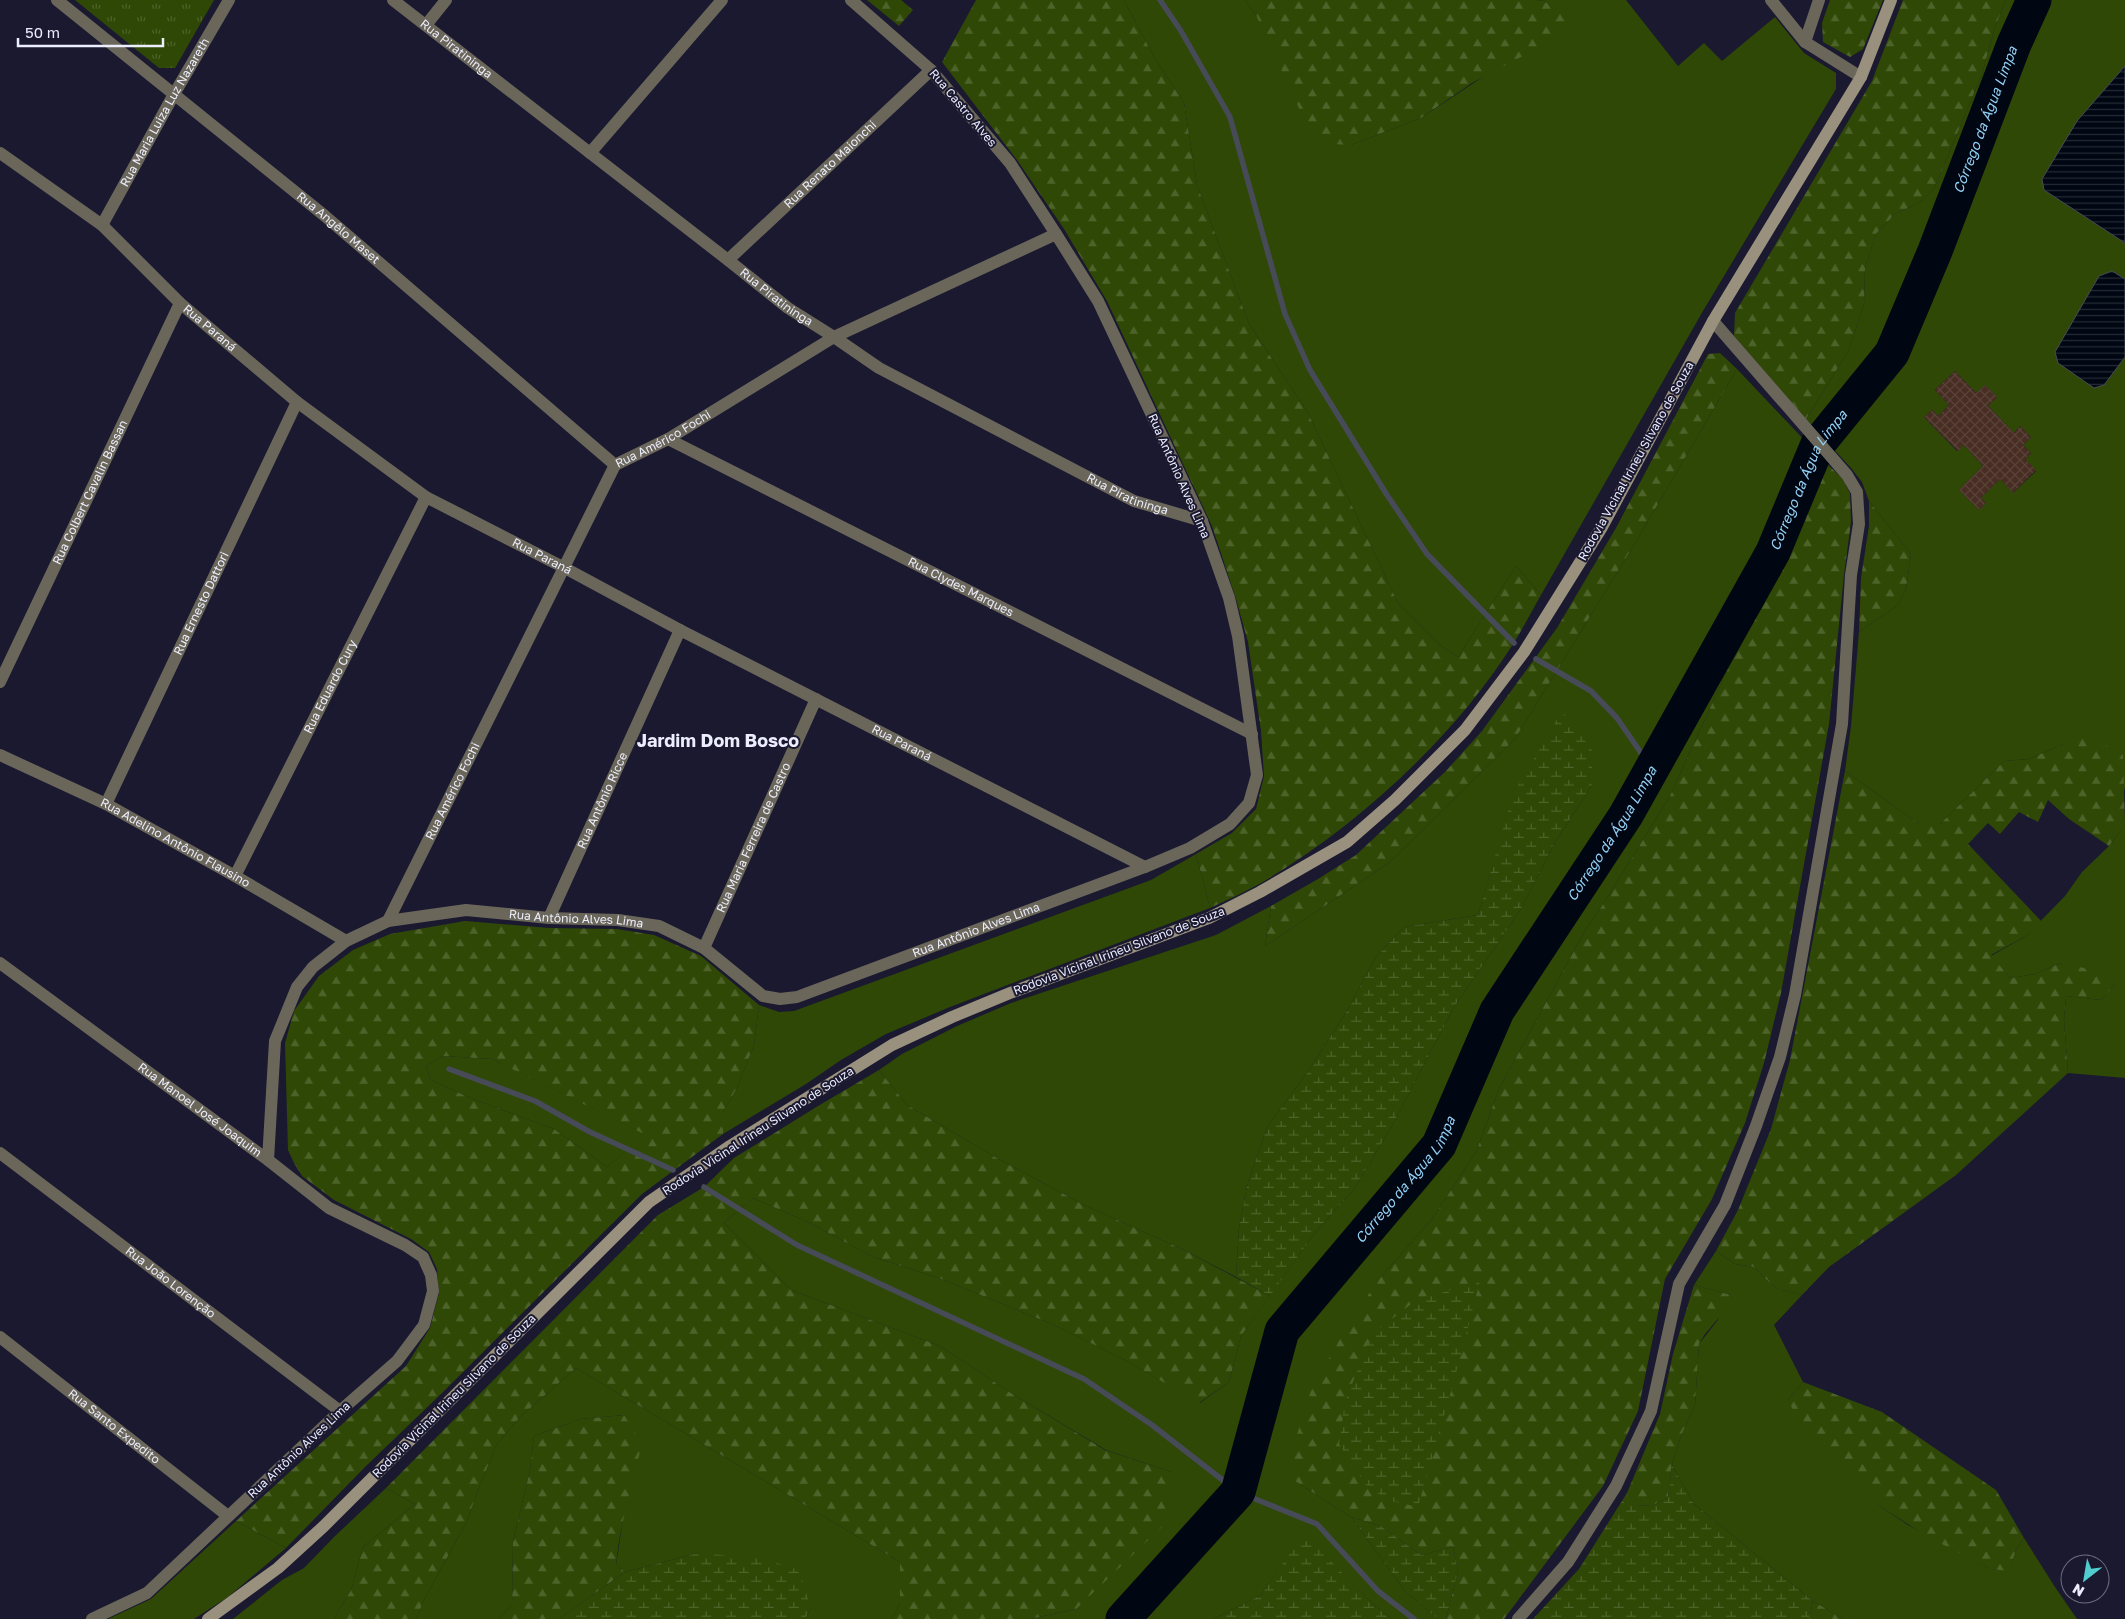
<svg xmlns="http://www.w3.org/2000/svg" width="2125" height="1619" viewBox="0 0 2125 1619" font-family="'Golos Text',sans-serif">
<defs>
<pattern id="forest-firs" width="22" height="20" patternUnits="userSpaceOnUse" patternTransform="scale(1.25)"><rect width="22" height="20" fill="#2f4805"/><path d="M5 1l3.5 6h-7zM16 11l3.5 6h-7z" fill="#4d632a"/></pattern>
<pattern id="wetland-marsh" width="20" height="14" patternUnits="userSpaceOnUse" patternTransform="scale(1.25)"><rect width="20" height="14" fill="#2f4805"/><path d="M1 5h8M5 5V1M11 12h8M15 12V8" fill="none" stroke="#4d632a"/></pattern>
<pattern id="park-tufts" width="24" height="20" patternUnits="userSpaceOnUse" patternTransform="scale(1.25)"><rect width="24" height="20" fill="#2f4805"/><path d="M3 7l-1-3M5 7V3M7 7l1-3M15 17l-1-3M17 17v-4M19 17l1-3" fill="none" stroke="#4d632a"/></pattern>
<pattern id="water-rules" width="6" height="5" patternUnits="userSpaceOnUse" patternTransform="scale(1.25)"><rect width="6" height="5" fill="#000612"/><path d="M0 2.5h6" fill="none" stroke="#252b35"/></pattern>
<pattern id="building-cross-hatch" width="8" height="8" patternUnits="userSpaceOnUse" patternTransform="scale(1.25)"><rect width="8" height="8" fill="#482d23"/><path d="M0 0l8 8M0 8l8-8" fill="none" stroke="#5a4239"/></pattern>
</defs>
<rect width="100%" height="100%" fill="#1a1930"/>
<!-- grass -->
<path fill="#2f4805" fill-rule="evenodd" d="M1124,0H1245L1351,145L1421,118L1570,19L1544,1L1537,0H1626L1678,66L1704,43L1722,61L1775,17L1804,53L1836,73V89L1703,311L1541,595L1516,566L1458,657L1441,646L1398,603L1308,413L1249,324L1197,185L1184,103L1154,57Z
M2006,0H2125V66L2077,121L2044,190L2125,243V279L2112,271L2104,385L2125,357V791L2123,784V755L2063,744L2029,759L2004,761L1940,824H1919L1845,771L1851,726L1859,632L1898,605L1906,589L1911,554L1869,501L1862,482L1851,468L1806,419L1849,350L1864,304L1865,268L1876,234L1895,214L1919,203L1934,189L1982,74L1995,27ZM1955,371L1976,393L1985,385L1997,397L1988,406L2014,433L2020,426L2031,437L2023,445L2031,453L2025,459L2036,471L2013,493L2000,479L1981,498L1986,503L1979,510L1959,490L1983,466L1964,445L1957,451L1924,417L1932,410L1938,416L1949,405L1935,390Z
M1737,369L1827,464L1766,593L1731,662L1670,796L1604,903L1583,934L1499,1089L1476,1152L1432,1219L1380,1278L1295,1481L1351,1517L1405,1591L1438,1619H1392L1374,1605L1303,1534L1261,1595L1213,1619H1030L1076,1609L1171,1472L1106,1450L1011,1393L940,1346L791,1290L724,1223L753,1198L810,1223L873,1257L939,1278L1054,1325L1127,1361L1200,1403L1229,1382L1241,1336L1314,1234L1355,1188L1392,1126L1454,1007L1521,909L1554,844L1592,785L1493,864L1478,915L1404,927L1375,958L1347,1011L1307,1073L1267,1127L1247,1186L1239,1228L1236,1277L1184,1250L1086,1206L995,1157L907,1105L879,1070L902,1054L957,1026L1011,1003L1216,935L1271,906L1265,946L1390,862L1515,739L1637,540Z
M2125,825V1078L2068,1073L2064,1020L2066,996L2102,1000L2115,984L2060,963L2036,974L2010,978L1991,956L2026,936L2065,896L2082,872L2109,846Z
M1196,854L1210,908L950,1007L886,1034L841,1060L806,1084L723,1134V1112L737,1088L754,1045L759,1005L779,1012L794,1011L1151,880Z
M443,1056L492,1059L645,1134L607,1167L554,1129L468,1097L431,1080L426,1066Z
M1716,1251L1735,1264L1754,1267L1770,1283L1778,1289L1802,1295L1774,1325L1803,1382L1788,1400L1881,1507L1908,1525L1991,1569L2009,1570L2016,1550L2024,1538L2055,1587L2077,1619H1843L1813,1601L1694,1504L1672,1465L1681,1436L1695,1405L1699,1344L1717,1321L1731,1295L1694,1285Z
M576,1368L900,1562V1603L892,1619H805L811,1608L698,1553L625,1572L616,1565L624,1513V1415L581,1419L534,1436L530,1470L513,1542L512,1605L498,1619H416L424,1600L467,1521L480,1485L497,1444L520,1417Z
M386,1488L415,1504L363,1547L351,1590L334,1619H233L282,1580L304,1568L334,1537Z
M236,1521L286,1548L228,1597L194,1619H108L151,1599Z"/>
<!-- forest -->
<path fill="url(#forest-firs)" fill-rule="evenodd" d="M867,0H901L913,10L899,26Z
M976,0H1124L1154,57L1184,103L1197,185L1249,324L1308,413L1398,603L1441,646L1458,657L1516,566L1541,595C1532,611 1524,626 1515,641C1455,737 1358,826 1261,883C1245,892 1227,900 1210,908L1196,854L1232,833L1256,809L1264,776L1261,731L1248,642L1236,599L1212,526L1107,301L1064,229L1017,160L942,62Z
M1245,0H1537L1544,1L1571,19L1530,52L1472,83L1421,118L1351,145L1315,143L1256,15Z
M1830,0H1883L1863,49L1850,57L1823,42L1822,23Z
M1903,0H2006L1995,27L1982,74L1934,189L1919,203L1895,214L1876,234L1865,268L1864,304L1849,350L1806,419L1734,336L1735,313L1872,81Z
M1720,353L1737,369L1637,540L1515,739L1390,862L1265,946L1271,906L1318,879L1356,855L1446,771L1482,731L1557,628L1616,528L1708,354Z
M1827,464L1842,478L1850,493L1851,522L1844,575L1829,724L1781,993L1764,1063L1745,1123L1712,1199L1665,1279L1638,1411L1603,1486L1504,1619H1446L1458,1571L1453,1547L1421,1555L1381,1526L1351,1517L1295,1481L1291,1454L1311,1390L1352,1318L1380,1278L1432,1219L1476,1152L1499,1089L1583,934L1604,903L1670,796L1731,662L1766,593Z
M1869,501L1911,554L1906,589L1898,605L1859,632L1861,578L1869,526Z
M2091,737L2123,755L2125,825L2109,846L2069,819L2048,800L2038,822L2019,812L2000,834L1988,823L1968,844L2041,921L2026,936L1991,955L2010,978L2036,974L2060,963L2084,968L2115,984L2102,1000L2066,996L2064,1020L2068,1073L1956,1175L1829,1267L1802,1295L1778,1289L1770,1283L1754,1267L1735,1264L1716,1251L1738,1210L1771,1129L1790,1060L1845,771L1919,824H1940L2004,761L2029,759L2063,744Z
M465,921L549,928L617,929L654,935L701,956L759,1005L754,1045L737,1088L723,1112V1134L642,1194L441,1394L365,1467L286,1548L236,1521L406,1366L430,1328L439,1293L437,1269L429,1252L411,1239L334,1200L302,1176L294,1163L288,1150L285,1043L294,1011L319,976L353,950L390,934ZM443,1056L492,1059L644,1134L607,1167L554,1129L468,1097L431,1080L426,1066Z
M879,1070L907,1105L995,1157L1086,1206L1184,1250L1270,1296L1241,1336L1229,1382L1199,1403L1127,1361L1054,1325L939,1278L873,1257L810,1223L753,1198L724,1223L791,1290L940,1346L1011,1393L1105,1450L1171,1472L1163,1526L1076,1609L1030,1619H892L900,1603V1562L576,1368L520,1417L497,1444L480,1485L467,1521L424,1600L416,1619H334L351,1590L363,1547L415,1504L386,1488L658,1215L704,1187L734,1158L818,1106Z
M1694,1285L1731,1295L1727,1308L1705,1334L1699,1344L1695,1405L1681,1436L1672,1465L1668,1497L1652,1506L1635,1505L1627,1493L1660,1414L1673,1354Z
M1803,1382L1882,1412L1996,1490L2024,1538L2016,1550L2009,1571L1991,1569L1928,1537L1881,1507L1858,1482L1805,1434L1788,1400Z
M624,1415L642,1444C632,1484 620,1524 616,1565L625,1572L559,1619H498L512,1605L513,1542L530,1470L534,1436L581,1419Z
M1813,1601L1843,1619H1809Z"/>
<!-- wetland -->
<path fill="url(#wetland-marsh)" d="M1562,711L1592,750V785L1554,844L1521,909L1454,1007L1392,1126L1355,1188L1314,1234L1270,1296L1236,1277L1239,1228L1247,1186L1267,1127L1307,1073L1347,1011L1375,958L1404,927L1478,915L1513,794Z
M1480,1281L1452,1388L1418,1507L1387,1500L1366,1485L1339,1444L1345,1402L1371,1335L1415,1301Z
M1672,1465L1694,1504L1813,1601L1809,1619H1533L1579,1569L1627,1493L1636,1505L1652,1506L1668,1497Z
M1351,1517L1381,1526L1421,1555L1453,1547L1458,1571L1446,1619H1438L1405,1591Z
M1303,1533L1374,1605L1392,1619H1213L1261,1595Z
M698,1553L761,1558L799,1570L811,1608L805,1619H559L625,1572Z"/>
<!-- park -->
<path fill="url(#park-tufts)" d="M75,0H214L175,68H159Z"/>
<!-- water -->
<path fill="url(#water-rules)" stroke="#474b58" d="M2125,66V243L2044,190L2042,179L2077,121Z
M2112,271L2125,279V357L2104,385L2094,388L2058,363L2055,352L2099,276Z"/>
<g fill="none" stroke-linecap="round" stroke-linejoin="round">
<!-- stream -->
<path stroke="#474b58" stroke-width="5.5" d="M1160,0L1181,31L1230,117L1285,314L1310,370L1387,495L1427,554L1514,643
M1536,659L1591,691L1617,718L1652,769
M449,1069L535,1101L590,1132L673,1170
M704,1187L797,1245L1084,1379L1152,1425L1238,1492L1317,1524L1378,1591L1414,1619"/>
<!-- river -->
<path stroke="#000612" stroke-width="35" id="s1" d="M1123,1619L1238,1492L1282,1331L1439,1145L1497,1011L1626,815L1773,552L1818,444L1892,353L1935,251L2014,44L2034,0"/>
</g>
<!-- building -->
<path fill="url(#building-cross-hatch)" d="M1955,371L1976,393L1985,385L1997,397L1988,406L2014,433L2020,426L2031,437L2023,445L2031,453L2025,459L2036,470L2013,493L2000,479L1981,498L1986,503L1979,510L1959,490L1983,466L1964,445L1958,451L1924,417L1932,410L1938,416L1949,405L1935,390Z"/>
<g fill="none" stroke-linecap="round" stroke-linejoin="round">
<!-- street -->
<g stroke="#6b665a" stroke-width="12">
<path id="s2" d="M57,0L325,216L615,465"/>
<path id="s3" d="M393,0L728,260L788,308L834,337L879,368L1134,501L1202,521"/>
<path d="M1771,0L1805,42L1861,77"/>
<path d="M426,25L446,0"/>
<path d="M1805,42L1819,0"/>
<path id="s4" d="M0,153L102,225L180,303L297,402L426,497L563,567L680,630L1145,867"/>
<path d="M590,153L722,0"/>
<path id="s5" d="M102,225L173,96L229,0"/>
<path id="s6" d="M728,260L931,70"/>
<path id="s7" d="M668,439L1252,734"/>
<path id="s8" d="M0,682L180,303"/>
<path id="s9" d="M0,755L106,804L235,876L346,941"/>
<path id="s10" d="M106,804L297,402"/>
<path id="s11" d="M235,876L426,497"/>
<path id="s12" d="M549,918L680,630"/>
<path id="s13" d="M388,921L615,465L668,439L834,337L1056,234"/>
<path id="s14" d="M704,948L816,699"/>
<path id="s15" d="M0,963L268,1160L329,1208L405,1245L423,1257L431,1275L433,1291L424,1325L397,1361L340,1411L147,1593L92,1619"/>
<path id="s16" d="M0,1153L340,1411"/>
<path id="s17" d="M268,1160L275,1041L297,987L313,967L346,941L388,921L466,910L549,918L618,920L659,926L704,948L763,996L780,999L797,997L1145,867L1190,848L1230,824L1249,803L1257,775L1238,636L1229,598L1202,521L1098,301L1056,234L1010,163L931,70L851,0"/>
<path id="s18" d="M0,1337L228,1516"/>
<path d="M1518,1619L1568,1562L1616,1486L1651,1411L1679,1284L1725,1205L1756,1126L1780,1057L1795,995L1842,724L1851,575L1859,524L1857,492L1847,475L1713,321"/>
</g>
<!-- secondary -->
<path stroke="#99907d" stroke-width="12" d="M208,1619L278,1568L324,1526L649,1202L730,1146L892,1045L952,1017L1010,993L1209,918L1260,892L1347,842L1395,800L1465,730L1524,652L1602,527L1713,321L1861,77L1891,0"/>
</g>
<g text-anchor="middle" stroke-width="4" stroke-linejoin="round" paint-order="stroke">
<!-- street labels -->
<g font-size="12" fill="#ecedfd" stroke="#1a1930">
<text dy="4" stroke="none"><textPath href="#s3" startOffset="80">Rua Piratininga</textPath></text>
<text transform="translate(963 108) rotate(50)" y="4">Rua Castro Alves</text>
<text dy="4" stroke="none"><textPath href="#s5" startOffset="129">Rua Maria Luiza Luz Nazareth</textPath></text>
<text dy="4" stroke="none"><textPath href="#s6" startOffset="140">Rua Renato Maionchi</textPath></text>
<text dy="4" stroke="none"><textPath href="#s2" startOffset="362">Rua Angêlo Maset</textPath></text>
<text dy="4" stroke="none"><textPath href="#s3" startOffset="485">Rua Piratininga</textPath></text>
<text dy="4" stroke="none"><textPath href="#s4" startOffset="274">Rua Paraná</textPath></text>
<text dy="4" stroke="none"><textPath href="#s13" startOffset="564">Rua Américo Fochi</textPath></text>
<text transform="translate(1636 461) rotate(-61)" y="4">Rodovia Vicinal Irineu Silvano de Souza</text>
<text transform="translate(1179 476) rotate(66)" y="4">Rua Antônio Alves Lima</text>
<text dy="4" stroke="none"><textPath href="#s8" startOffset="210">Rua Colbert Cavalin Bassan</textPath></text>
<text dy="4" stroke="none"><textPath href="#s3" startOffset="889">Rua Piratininga</textPath></text>
<text dy="4" stroke="none"><textPath href="#s4" startOffset="679">Rua Paraná</textPath></text>
<text dy="4" stroke="none"><textPath href="#s7" startOffset="328">Rua Clydes Marques</textPath></text>
<text dy="4" stroke="none"><textPath href="#s10" startOffset="222">Rua Ernesto Dattori</textPath></text>
<text dy="4" stroke="none"><textPath href="#s11" startOffset="212">Rua Eduardo Cury</textPath></text>
<text dy="4" stroke="none"><textPath href="#s4" startOffset="1084">Rua Paraná</textPath></text>
<text dy="4" stroke="none"><textPath href="#s13" startOffset="145">Rua Américo Fochi</textPath></text>
<text dy="4" stroke="none"><textPath href="#s12" startOffset="129">Rua Antônio Ricce</textPath></text>
<text dy="4" stroke="none"><textPath href="#s14" startOffset="121">Rua Maria Ferreira de Castro</textPath></text>
<text dy="4" stroke="none"><textPath href="#s9" startOffset="196">Rua Adelino Antônio Flausino</textPath></text>
<text dy="4" stroke="none"><textPath href="#s17" startOffset="481">Rua Antônio Alves Lima</textPath></text>
<text dy="4" stroke="none"><textPath href="#s17" startOffset="916">Rua Antônio Alves Lima</textPath></text>
<text transform="translate(1119 951) rotate(-21)" y="4">Rodovia Vicinal Irineu Silvano de Souza</text>
<text dy="4" stroke="none"><textPath href="#s15" startOffset="248">Rua Manoel José Joaquim</textPath></text>
<text transform="translate(758 1131) rotate(-33)" y="4">Rodovia Vicinal Irineu Silvano de Souza</text>
<text dy="4" stroke="none"><textPath href="#s16" startOffset="214">Rua João Lorenção</textPath></text>
<text transform="translate(454 1396) rotate(-45)" y="4">Rodovia Vicinal Irineu Silvano de Souza</text>
<text dy="4" stroke="none"><textPath href="#s18" startOffset="145">Rua Santo Expedito</textPath></text>
<text transform="translate(299 1450) rotate(-43)" y="4">Rua Antônio Alves Lima</text>
</g>
<!-- water labels -->
<g font-size="14" font-style="italic" fill="#92d0f5" stroke="#1a1930">
<text dy="5" stroke="none"><textPath href="#s1" startOffset="1749">Córrego da Água Limpa</textPath></text>
<text dy="5" stroke="none"><textPath href="#s1" startOffset="1344">Córrego da Água Limpa</textPath></text>
<text dy="5" stroke="none"><textPath href="#s1" startOffset="939">Córrego da Água Limpa</textPath></text>
<text dy="5" stroke="none"><textPath href="#s1" startOffset="534">Córrego da Água Limpa</textPath></text>
</g>
<!-- district labels -->
<g font-size="18" font-weight="bold" fill="#ecedfd" stroke="#1a1930">
<text x="718" y="747">Jardim Dom Bosco</text>
</g>
</g>
<!-- north arrow -->
<g transform="translate(2085 1579) rotate(211)"><circle r="24" fill="#1a1930" stroke="#6e6e82"/>
<path d="M0-4L9 19L0 12L-9 19Z" fill="#52cdcf"/>
<text y="-8" font-size="14" font-weight="bold" text-anchor="middle" fill="#ecedfd">N</text>
</g>
<!-- scale -->
<path d="M18 38v8h145v-8" fill="none" stroke="#ecedfd" stroke-width="2.5"/>
<text x="25" y="38" font-size="15" fill="#ecedfd" stroke="#1a1930" stroke-width="4" paint-order="stroke">50 m</text>
</svg>
